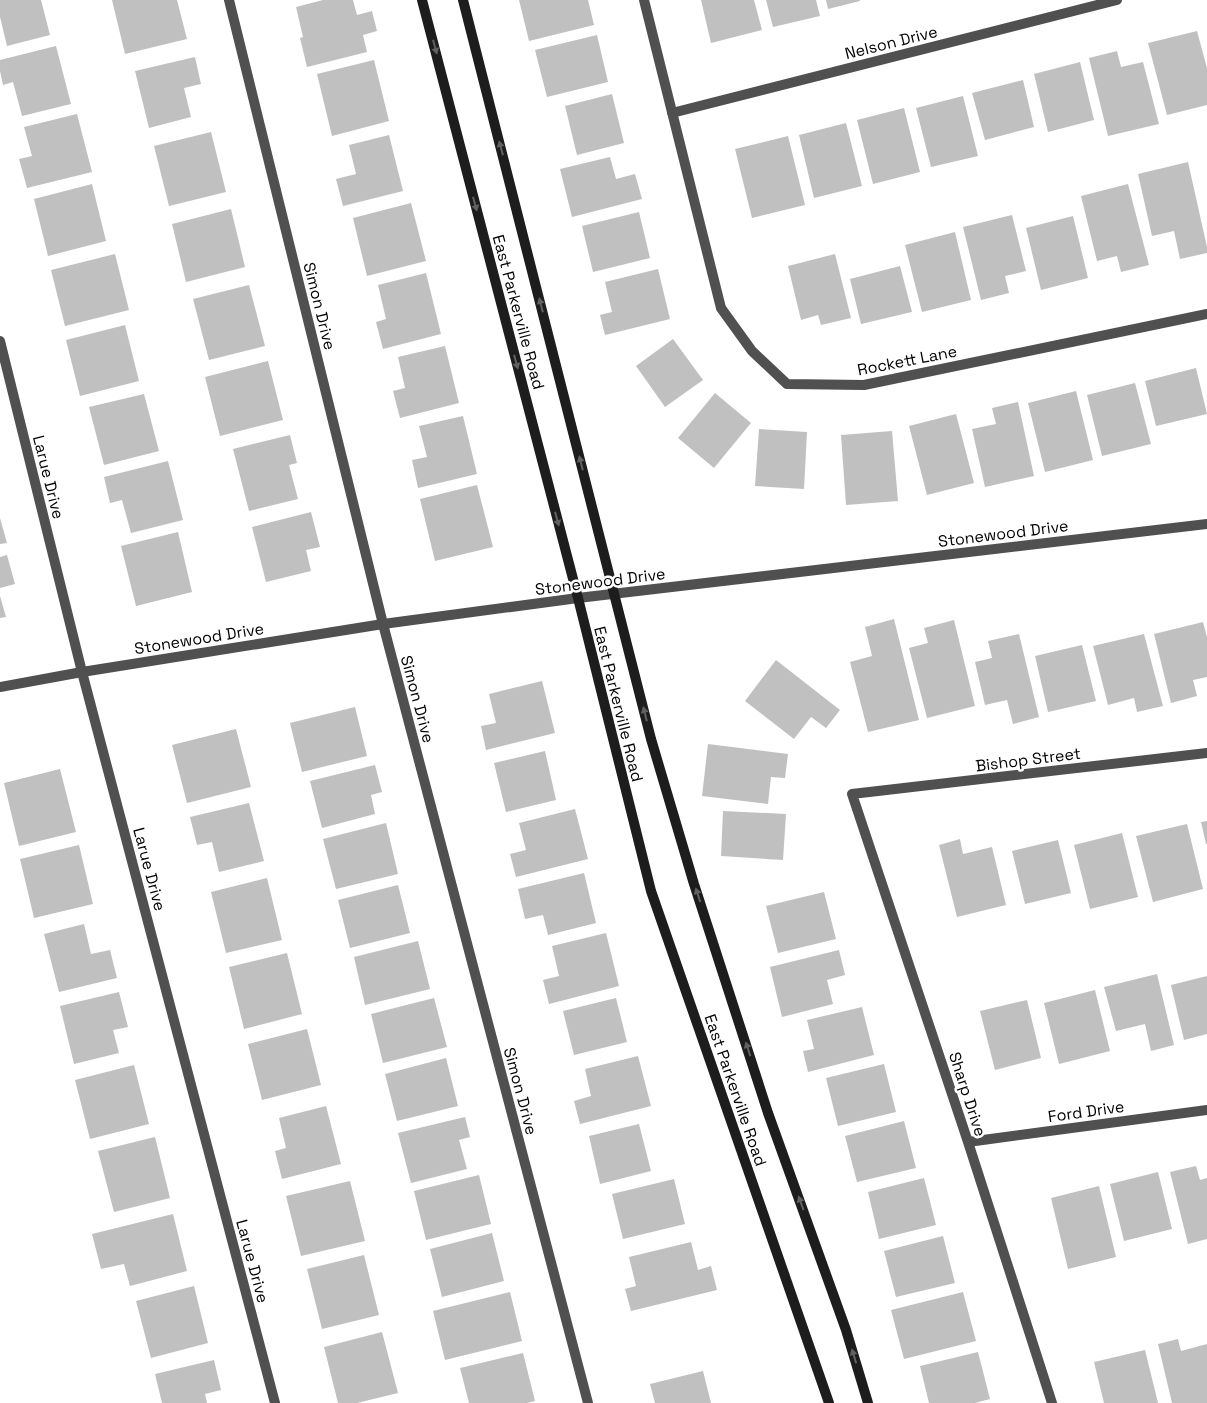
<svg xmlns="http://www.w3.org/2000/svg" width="1207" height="1403" viewBox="0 0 1207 1403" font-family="'Space Grotesk',sans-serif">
<rect width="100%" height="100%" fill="#fff"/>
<!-- building -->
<path fill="#c0c0c0" d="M0,0H41L50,35L7,46L0,17Z
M112,0H177L187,39L125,54Z
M323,0H353L357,15L372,11L377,31L363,35L367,52L307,67L300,38L303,37L296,7Z
M519,0H588L594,25L529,41Z
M701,0H754L762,30L711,43Z
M766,0H816L820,16L773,27Z
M826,0H860V1L828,9Z
M1197,31L1207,68V105L1167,115L1148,43Z
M597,35L608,82L547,97L535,50Z
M56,46L71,104L22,116L13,82L3,85L0,71V60Z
M1117,51L1121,67L1143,62L1159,124L1108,136L1089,58Z
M195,57L201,84L184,88L191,117L149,128L135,71Z
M374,60L389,121L332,136L317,74Z
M1080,62L1094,120L1048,132L1034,74Z
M1023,80L1034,127L985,140L972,93Z
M612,94L624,143L577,155L565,106Z
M963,96L978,156L931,167L916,108Z
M904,108L920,172L873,184L857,120Z
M77,114L92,172L27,188L19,159L32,156L24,127Z
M846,123L862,186L814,198L799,135Z
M211,132L226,192L169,206L154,146Z
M389,135L403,191L343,206L336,179L356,174L349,145Z
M788,136L805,205L752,218L735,149Z
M610,157L616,179L635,174L642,199L572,217L560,169Z
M1188,162L1207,247V253L1180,259L1174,231L1152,236L1138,174Z
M92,184L106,241L48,256L34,199Z
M1128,184L1149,265L1121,272L1117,256L1097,261L1081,196Z
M411,203L426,261L367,276L353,218Z
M231,209L245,267L186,282L172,224Z
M639,212L650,258L593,272L582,226Z
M1012,215L1026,271L1005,276L1009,293L981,300L963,227Z
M1073,216L1088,278L1041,290L1026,228Z
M955,232L971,300L922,312L905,245Z
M115,254L129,310L65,326L51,270Z
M835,254L851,318L821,325L818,315L801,320L788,266Z
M900,266L912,312L861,324L850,279Z
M658,269L670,319L605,335L600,315L612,312L605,282Z
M426,273L441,334L383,349L376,322L386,319L378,285Z
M249,285L265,346L209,360L193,299Z
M125,325L139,381L80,396L66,340Z
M673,339L703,380L665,407L636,366Z
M445,346L459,403L400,418L393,391L405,388L398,357Z
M268,361L283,420L220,436L205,377Z
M1196,368L1207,414L1156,426L1145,381Z
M1135,383L1151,444L1102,456L1087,395Z
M1076,391L1093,460L1045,472L1028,403Z
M715,393L751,423L714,468L678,438Z
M144,394L159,451L104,465L89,407Z
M1018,402L1034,476L985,487L972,429L996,424L992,408Z
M956,414L974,483L927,495L909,426Z
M463,416L477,474L418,488L412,460L427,457L419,426Z
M759,429L807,432L804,489L755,486Z
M892,431L898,501L846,505L841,435Z
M290,435L297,463L289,465L298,499L249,511L233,449Z
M168,461L183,520L131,533L122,500L110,503L104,477Z
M477,485L493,547L435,561L420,499Z
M311,512L320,547L306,550L311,571L266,582L252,527Z
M0,518L7,543L0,544Z
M178,532L192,592L136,606L121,546Z
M7,555L15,584L0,588V557Z
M0,596L6,617L0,618Z
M894,619L919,720L868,732L850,662L872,656L865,627Z
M954,620L975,706L927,718L909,648L928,643L924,628Z
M1203,622L1207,637V677L1193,680L1197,696L1171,703L1154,634Z
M1019,634L1039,717L1013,724L1007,700L985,705L975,662L992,658L988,641Z
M1144,634L1163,706L1137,712L1134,698L1108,705L1093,646Z
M1082,645L1096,701L1048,712L1035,656Z
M776,660L840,710L826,728L811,717L794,739L745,701Z
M542,681L555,733L486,750L481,726L496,723L489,694Z
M355,707L367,756L302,772L290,723Z
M236,729L251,787L187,803L172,745Z
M708,744L788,754L785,778L771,777L768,804L702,796Z
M545,751L556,800L506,812L494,763Z
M375,765L382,792L371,795L375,814L322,828L310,781Z
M60,769L76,832L19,846L4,783Z
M249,803L264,861L219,872L212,842L197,845L190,817Z
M575,809L588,859L516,877L510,854L526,850L519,823Z
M723,811L786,814L783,860L721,856Z
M1207,821V844H1206L1201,822Z
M386,823L398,874L336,889L323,839Z
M1187,824L1203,889L1153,902L1136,836Z
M1122,833L1138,897L1090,909L1074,845Z
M960,839L963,854L992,847L1006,905L957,917L939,845Z
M1058,840L1071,893L1025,904L1012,851Z
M79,845L93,904L34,918L20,859Z
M584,873L596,923L548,935L543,915L525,919L518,889Z
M267,878L282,940L226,953L211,892Z
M398,885L410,933L350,948L338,900Z
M824,892L836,939L778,953L766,906Z
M84,924L91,954L110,950L117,978L59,992L44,934Z
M606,933L619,986L549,1004L543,980L559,976L552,946Z
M418,941L430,989L365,1005L354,957Z
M839,950L845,975L827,980L833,1004L782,1017L770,967Z
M287,953L302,1014L244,1029L229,967Z
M1157,974L1174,1045L1151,1051L1145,1024L1116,1031L1104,987Z
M1207,976V1034L1184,1040L1171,985Z
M1095,990L1110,1051L1059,1064L1044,1003Z
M119,992L128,1027L113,1030L119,1053L74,1064L60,1006Z
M434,998L447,1047L383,1063L371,1014Z
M616,998L627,1042L574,1055L563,1011Z
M1027,1000L1041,1058L995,1070L980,1011Z
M862,1007L874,1055L808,1072L803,1051L814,1049L807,1020Z
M307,1029L321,1085L262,1100L248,1044Z
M638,1056L651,1106L580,1124L574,1101L591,1096L585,1069Z
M446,1058L458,1106L397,1121L385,1074Z
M884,1064L896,1112L838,1126L826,1078Z
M134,1065L149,1124L90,1139L75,1080Z
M326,1106L341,1164L282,1179L275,1151L286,1148L279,1118Z
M465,1117L470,1137L459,1140L467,1169L411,1183L398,1133Z
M904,1121L916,1168L857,1182L845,1136Z
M639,1124L651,1171L600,1184L589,1136Z
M155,1137L170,1198L114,1212L98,1151Z
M1196,1166L1200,1180L1207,1178V1239L1188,1244L1170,1172Z
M1158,1172L1172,1229L1124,1241L1110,1184Z
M479,1175L491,1224L426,1240L414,1191Z
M924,1178L936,1225L879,1239L868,1192Z
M674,1179L685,1224L623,1239L612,1194Z
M350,1181L365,1241L301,1256L286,1196Z
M1099,1186L1116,1257L1068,1269L1051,1198Z
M173,1214L187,1271L130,1286L124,1264L101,1269L92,1234Z
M492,1233L504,1281L442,1297L430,1249Z
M943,1236L955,1283L896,1297L884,1251Z
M691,1242L698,1270L711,1266L717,1290L631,1311L625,1289L636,1286L629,1257Z
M364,1255L379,1315L322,1329L307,1269Z
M194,1286L208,1343L151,1358L136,1301Z
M510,1292L522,1341L445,1360L433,1311Z
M963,1292L976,1341L904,1359L891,1310Z
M382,1332L398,1393L357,1403H338L324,1347Z
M1178,1339L1181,1351L1207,1344V1403H1172L1158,1344Z
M1145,1350L1158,1403H1104L1094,1362Z
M978,1352L990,1399L975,1403H929L920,1366Z
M523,1353L535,1401L527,1403H469L460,1368Z
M214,1360L221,1390L205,1394L207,1403H162L155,1374Z
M703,1371L711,1403H655L650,1384Z"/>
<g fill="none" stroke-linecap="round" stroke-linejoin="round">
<!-- minor -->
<path stroke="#505050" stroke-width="10" d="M229,0L383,624L588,1403
M644,0L721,308L752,351L787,384L864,385L1207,314
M672,113L1117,0
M0,341L82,672L275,1403
M968,1142L1207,1110
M1052,1403L968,1142L852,794L1207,753"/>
<!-- tertiary -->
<path stroke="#505050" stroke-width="10" d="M0,687L82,672L383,624L578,598L1207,524"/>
<!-- secondary -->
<path stroke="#1d1d1d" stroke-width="10" d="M422,0L578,598L651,891L829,1403
M463,0L651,739L694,884L768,1113L846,1330L868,1403"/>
</g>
<!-- one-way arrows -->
<defs><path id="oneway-solid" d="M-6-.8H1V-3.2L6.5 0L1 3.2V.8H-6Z" transform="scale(1.25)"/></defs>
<g fill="#616161">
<use href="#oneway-solid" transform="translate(435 47) rotate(75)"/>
<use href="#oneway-solid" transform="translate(501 148) rotate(-105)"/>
<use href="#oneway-solid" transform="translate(475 204) rotate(75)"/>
<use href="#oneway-solid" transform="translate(541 305) rotate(-104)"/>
<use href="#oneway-solid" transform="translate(516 362) rotate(75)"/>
<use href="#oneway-solid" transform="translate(581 463) rotate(-104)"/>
<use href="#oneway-solid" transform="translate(557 519) rotate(75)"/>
<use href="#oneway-solid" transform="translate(645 714) rotate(-104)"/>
<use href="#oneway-solid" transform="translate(698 895) rotate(-108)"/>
<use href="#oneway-solid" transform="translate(748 1049) rotate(-108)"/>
<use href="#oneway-solid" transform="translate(801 1203) rotate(-110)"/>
<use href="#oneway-solid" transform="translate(854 1356) rotate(-107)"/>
</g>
<g text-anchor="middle" stroke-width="5" stroke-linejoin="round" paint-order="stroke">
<!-- street labels -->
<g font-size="16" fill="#000" stroke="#fff">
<text transform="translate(891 42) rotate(-14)" y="6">Nelson Drive</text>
<text transform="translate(320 306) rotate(76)" y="6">Simon Drive</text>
<text transform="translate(519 312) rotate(75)" y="6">East Parkerville Road</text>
<text transform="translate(907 360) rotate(-11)" y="6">Rockett Lane</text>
<text transform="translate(49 477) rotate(76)" y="6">Larue Drive</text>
<text transform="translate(1003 533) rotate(-7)" y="6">Stonewood Drive</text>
<text transform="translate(600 581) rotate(-7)" y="6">Stonewood Drive</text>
<text transform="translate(199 638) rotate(-9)" y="6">Stonewood Drive</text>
<text transform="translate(418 699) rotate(75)" y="6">Simon Drive</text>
<text transform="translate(619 704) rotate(76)" y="6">East Parkerville Road</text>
<text transform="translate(1028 759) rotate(-7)" y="6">Bishop Street</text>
<text transform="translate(150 869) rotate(75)" y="6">Larue Drive</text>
<text transform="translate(736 1090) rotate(71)" y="6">East Parkerville Road</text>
<text transform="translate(521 1091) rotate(75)" y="6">Simon Drive</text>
<text transform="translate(968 1094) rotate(72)" y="6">Sharp Drive</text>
<text transform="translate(1086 1111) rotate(-8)" y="6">Ford Drive</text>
<text transform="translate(253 1261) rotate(75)" y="6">Larue Drive</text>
</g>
</g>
</svg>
